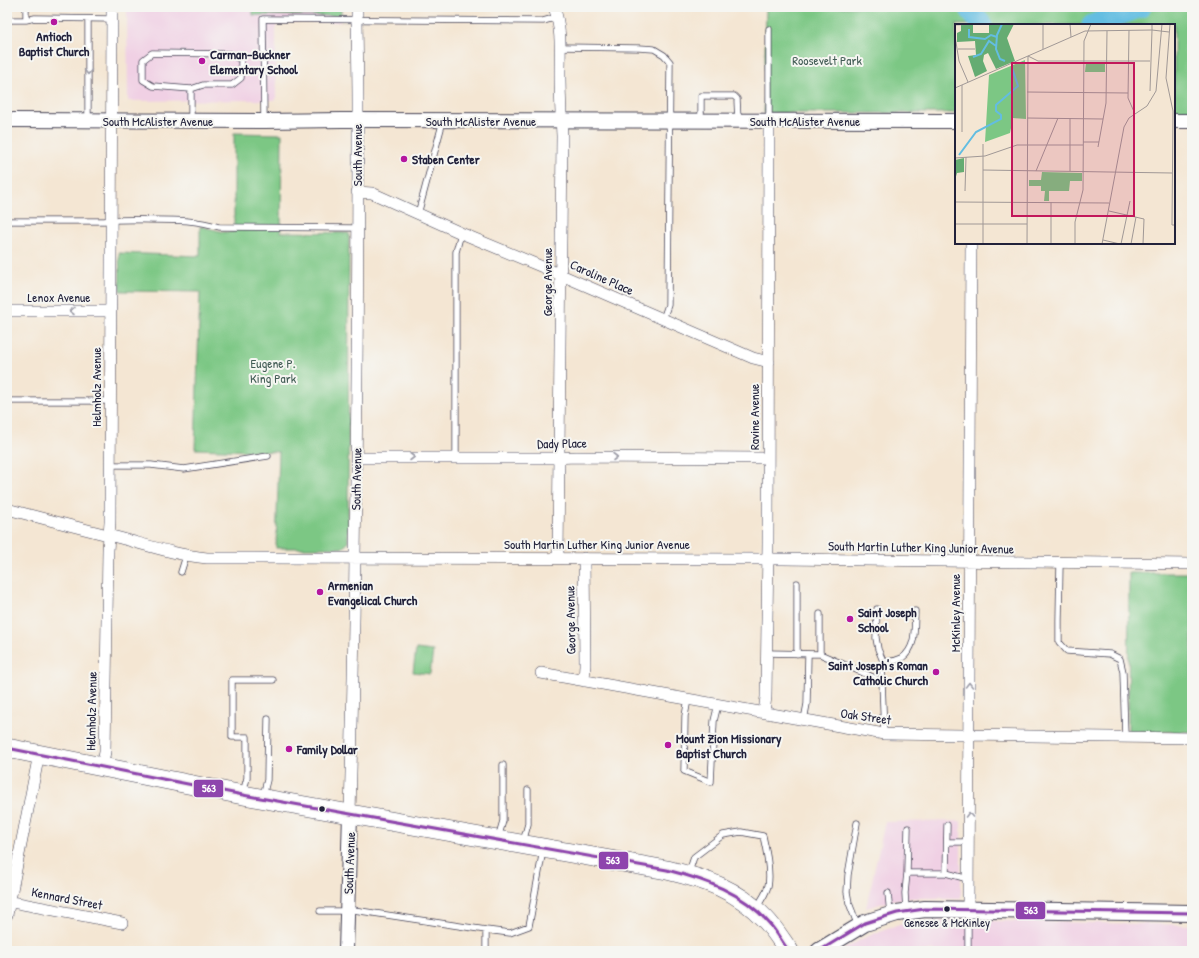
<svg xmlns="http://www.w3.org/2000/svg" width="1199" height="958" viewBox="0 0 1199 958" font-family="'Patrick Hand',sans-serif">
<rect width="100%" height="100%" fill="#f6f6f2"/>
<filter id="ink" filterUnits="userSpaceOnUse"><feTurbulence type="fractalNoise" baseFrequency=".025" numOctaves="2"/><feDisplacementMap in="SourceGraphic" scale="8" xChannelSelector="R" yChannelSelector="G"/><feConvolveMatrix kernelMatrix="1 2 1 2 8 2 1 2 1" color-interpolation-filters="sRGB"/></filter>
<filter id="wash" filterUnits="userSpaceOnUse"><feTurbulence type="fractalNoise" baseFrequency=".012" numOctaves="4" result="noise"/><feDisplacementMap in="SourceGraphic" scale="16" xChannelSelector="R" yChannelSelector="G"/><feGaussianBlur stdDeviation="0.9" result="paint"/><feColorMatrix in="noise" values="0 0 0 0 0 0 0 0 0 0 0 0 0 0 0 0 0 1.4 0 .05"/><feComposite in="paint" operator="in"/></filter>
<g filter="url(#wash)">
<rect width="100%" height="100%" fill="#f4e6d3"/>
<!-- built -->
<path fill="#f0d0e4" d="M127,7H339L340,22H276V100L128,101Z
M961,821V898H911L894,900L866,908L885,822Z
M952,920L1192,925V951H841L862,939L887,928L911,922Z"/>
<!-- park -->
<path fill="#7cc784" stroke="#4f7460" d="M253,7H341V16L253,15Z
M766,7H1189L1192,13V113H1174V25H956V113H764Z
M234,133L282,134L281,232L349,233L348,543L342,548H276L279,452L195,449L200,292L120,291L119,253L200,256V226L224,232H234Z
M1129,573H1192V732L1128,731Z
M416,649L433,651L430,674L413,672Z"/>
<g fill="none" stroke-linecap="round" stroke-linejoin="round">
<!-- river -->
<path stroke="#63bde1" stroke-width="21" d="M969,7L973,14L982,25
M1092,25L1141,7"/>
</g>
</g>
<g filter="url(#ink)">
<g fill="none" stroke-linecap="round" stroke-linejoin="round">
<defs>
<path id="service" d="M88,19V120
M7,20H26V7
M26,20L35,18L112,19
M560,47L639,48L654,49L664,55L670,62L668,305L663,319
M191,89L153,86L143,80V60L152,53L231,54L241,60V78L232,85H203L191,89V120
M264,121L263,19L543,21L558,17
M701,121V96H734L737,99L738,121
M769,121V29
M418,214L443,121
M7,221H104C121,219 137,220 154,220C177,220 197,220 219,227L357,228
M7,401H110
M456,457V252L461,233
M110,465H151L184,469L268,456
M1060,563L1059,620V642L1067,651L1110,654L1120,659L1123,672L1125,737
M181,572L186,556
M797,583V654
M877,609L876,638L878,649L883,661L882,681L884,734
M820,614V654
M766,653L820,654L882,681
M883,661C889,662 896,661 902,658C917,647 914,628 915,611
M688,699L685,716L684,771L711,782L714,721L718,704
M804,720L807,704L808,654
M243,793L247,778V737H232V680H273
M263,796L267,780L268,719
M857,823L848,875L847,892L849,903L858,926
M498,838L503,821V765
M523,842L528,824V790
M947,842H968
M689,872L694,857L723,835L741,832L763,836C766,849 771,873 768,886C766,894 761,901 756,908
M907,873H946L947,825
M946,873L968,879
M888,893L890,914
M347,909L486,930V951
M320,911H347
M906,911L905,893L907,873L908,828
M486,930L510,933L529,926L543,850
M968,951V911"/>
<path id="minor" d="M554,7C562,29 560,52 560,74C560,95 561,115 562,136L558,558
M357,192L372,193L461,233L545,268L753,358L769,362
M7,311H111
M356,458H552L576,457L768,458
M7,509C45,519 83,529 120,538C150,546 177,555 207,558L783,559L1192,564
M584,558L585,665L584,681
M541,673L884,734L1192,738
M764,712L766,697L768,544L769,121
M102,767L105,752L108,550L110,522L112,7
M350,814C356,578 358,341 358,104C358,72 357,39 357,7
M7,901L122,923
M968,910L971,243
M7,915L39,754"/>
<path id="tertiary" d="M7,120L264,121L342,120L956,121
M1174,121H1192
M346,951L350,814"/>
<path id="secondary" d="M819,951L865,923L897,913L925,909L1192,913"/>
<path id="trunk" d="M7,748L243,795L667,870C705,879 737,889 765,919C774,928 781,940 789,951"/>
</defs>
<!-- service casing -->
<use href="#service" stroke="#423f52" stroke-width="7"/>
<!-- minor casing -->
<use href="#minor" stroke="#423f52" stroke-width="12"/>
<!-- tertiary casing -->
<use href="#tertiary" stroke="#423f52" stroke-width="16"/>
<!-- secondary casing -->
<use href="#secondary" stroke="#423f52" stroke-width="18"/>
<!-- trunk casing -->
<use href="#trunk" stroke="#423f52" stroke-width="20"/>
<!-- service -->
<use href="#service" stroke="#fff" stroke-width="5.5"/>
<!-- minor -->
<use href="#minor" stroke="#fff" stroke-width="11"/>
<!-- tertiary -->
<use href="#tertiary" stroke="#fff" stroke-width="14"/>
<!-- secondary -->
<use href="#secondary" stroke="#fff" stroke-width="16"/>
<!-- trunk -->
<use href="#trunk" stroke="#fff" stroke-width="19"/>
<defs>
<path id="bus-1" d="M7,748L243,795L667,870C706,880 742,892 769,923C777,932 782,942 789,951
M819,951L865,923L897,913L925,909L1192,913"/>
</defs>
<!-- bus-1 casing -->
<use href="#bus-1" stroke="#f6f6f2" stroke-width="6"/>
<!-- bus-1 -->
<use href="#bus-1" stroke="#8e44ad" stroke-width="3"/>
</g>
<!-- one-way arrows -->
<defs><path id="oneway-chevron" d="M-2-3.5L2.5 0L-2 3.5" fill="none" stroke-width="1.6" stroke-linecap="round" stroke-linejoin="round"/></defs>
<g stroke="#9c9ca7">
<use href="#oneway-chevron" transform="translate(88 72) rotate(90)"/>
<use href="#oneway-chevron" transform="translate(72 311) rotate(-180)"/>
<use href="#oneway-chevron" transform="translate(412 457)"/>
<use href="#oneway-chevron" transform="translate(615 457)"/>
<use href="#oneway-chevron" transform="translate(969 685) rotate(-90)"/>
<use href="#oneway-chevron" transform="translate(969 815) rotate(-90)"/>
</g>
</g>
<!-- markers -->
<g fill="#b5179e" stroke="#f6f6f2" stroke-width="1.5">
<circle cx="54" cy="22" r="4"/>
<circle cx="202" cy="61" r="4"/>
<circle cx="404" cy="159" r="4"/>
<circle cx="320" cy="592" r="4"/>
<circle cx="850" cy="619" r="4"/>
<circle cx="936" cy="672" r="4"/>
<circle cx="668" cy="745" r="4"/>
<circle cx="289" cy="749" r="4"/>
</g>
<g fill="#22223b" stroke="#f6f6f2" stroke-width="1.5">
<circle cx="322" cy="809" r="3.5"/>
<circle cx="947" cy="909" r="3.5"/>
</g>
<g text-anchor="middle" stroke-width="4" stroke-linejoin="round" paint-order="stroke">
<!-- bus labels -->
<g font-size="12" fill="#22223b" stroke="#f6f6f2">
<text x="947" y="927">Genesee &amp; McKinley</text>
</g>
<!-- poi labels -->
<g font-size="13" font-weight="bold" fill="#22223b" stroke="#f6f6f2" text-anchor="start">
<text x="54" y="41" text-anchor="middle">Antioch<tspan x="54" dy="15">Baptist Church</tspan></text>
<text x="210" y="59">Carman-Buckner<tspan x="210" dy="15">Elementary School</tspan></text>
<text x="412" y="164">Staben Center</text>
<text x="328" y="590">Armenian<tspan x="328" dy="15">Evangelical Church</tspan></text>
<text x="858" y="617">Saint Joseph<tspan x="858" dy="15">School</tspan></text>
<text x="928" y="670" text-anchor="end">Saint Joseph's Roman<tspan x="928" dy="15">Catholic Church</tspan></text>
<text x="676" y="743">Mount Zion Missionary<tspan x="676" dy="15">Baptist Church</tspan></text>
<text x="297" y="754">Family Dollar</text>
</g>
<!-- park labels -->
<g font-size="13" fill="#425c55" stroke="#f6f6f2">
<text x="827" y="65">Roosevelt Park</text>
<text x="273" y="368">Eugene P.<tspan x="273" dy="15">King Park</tspan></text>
</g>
<!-- street labels -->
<g font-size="13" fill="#22223b" stroke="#f6f6f2">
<text x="158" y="126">South McAlister Avenue</text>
<text x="481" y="126">South McAlister Avenue</text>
<text x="805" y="126">South McAlister Avenue</text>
<text transform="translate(357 155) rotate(-90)" y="5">South Avenue</text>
<text transform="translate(602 277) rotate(24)" y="5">Caroline Place</text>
<text transform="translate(547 282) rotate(-90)" y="5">George Avenue</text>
<text x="59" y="302">Lenox Avenue</text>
<text transform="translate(96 387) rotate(-90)" y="5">Helmholz Avenue</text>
<text transform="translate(754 417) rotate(-90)" y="5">Ravine Avenue</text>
<text transform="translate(562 443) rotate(-1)" y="5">Dady Place</text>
<text transform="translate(356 479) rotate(-89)" y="5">South Avenue</text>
<text x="597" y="549">South Martin Luther King Junior Avenue</text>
<text transform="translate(921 547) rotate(1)" y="5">South Martin Luther King Junior Avenue</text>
<text transform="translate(955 613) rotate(-90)" y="5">McKinley Avenue</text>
<text transform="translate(570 620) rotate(-91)" y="5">George Avenue</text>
<text transform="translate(91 711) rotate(-89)" y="5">Helmholz Avenue</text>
<text transform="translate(866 716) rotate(8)" y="5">Oak Street</text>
<text transform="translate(349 863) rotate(-88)" y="5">South Avenue</text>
<text transform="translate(67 898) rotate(11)" y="5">Kennard Street</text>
</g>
</g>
<!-- overview -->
<g transform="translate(955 24)">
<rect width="220" height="220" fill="#f4e6d3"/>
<path d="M34,0H59L52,14L60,37L41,45L33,29L29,31L28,37L32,47L20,53L13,32L21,31L20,17L2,18V9L6,7V1H18V9H34ZM9,134V148L2,149L0,156V136Z" fill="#65ac72"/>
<path d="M70,36L71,95L58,94L55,109L30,118L34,51ZM131,38H150V48H130ZM87,148L127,149V157H115L114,167H94V177H89L90,167H86V162H74V156H86Z" fill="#7cc784"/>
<path fill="none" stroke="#63bde1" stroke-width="2" d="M47,0L42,11L41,25L45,35L50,37M14,5V13L30,15L36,11L42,13M18,33L26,30L34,17L41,22M4,131L21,108L46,95V91L41,87V81L63,62L57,44"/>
<path fill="none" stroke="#a09896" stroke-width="1" d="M115,0L116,13M215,0L211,54L218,87L217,201H220M0,1L23,0M174,6L173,74L180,90M0,12L4,37L13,58M3,25H20M88,25V0M7,61V108M0,64L130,7L197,6V0M195,67L197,6L214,8M72,68L173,69M72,94L148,95M115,94V147M128,118H144M143,123L151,79L152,7M0,134L30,132L62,121H128M28,146L217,149M81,147L103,94M10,167L11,133M0,178L154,179M154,187L189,195L188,220M0,200H72M148,216L165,220M28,220V120M72,220L73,32L83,37H195M96,220V178M120,220V198L128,166L129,17L136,0M147,220L169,103L174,94L192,82L201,67L207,0M166,220L175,177M176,220L181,193"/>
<path fill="#c2185b" fill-opacity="0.15" stroke="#c2185b" stroke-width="2" d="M57,39H179V192H57Z"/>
<rect width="220" height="220" fill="none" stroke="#22223b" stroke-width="2"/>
</g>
<g stroke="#f6f6f2" stroke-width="1.5">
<rect x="193" y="779" width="31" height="19" rx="4" fill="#8e44ad"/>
<rect x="598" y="851" width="31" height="19" rx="4" fill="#8e44ad"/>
<rect x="1015" y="901" width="31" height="19" rx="4" fill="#8e44ad"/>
</g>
<g font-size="11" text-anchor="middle" font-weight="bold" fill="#fff">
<text x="209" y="792">563</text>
<text x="613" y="864">563</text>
<text x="1031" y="914">563</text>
</g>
<!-- margin -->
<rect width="1199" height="958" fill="none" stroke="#f6f6f2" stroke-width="24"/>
</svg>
